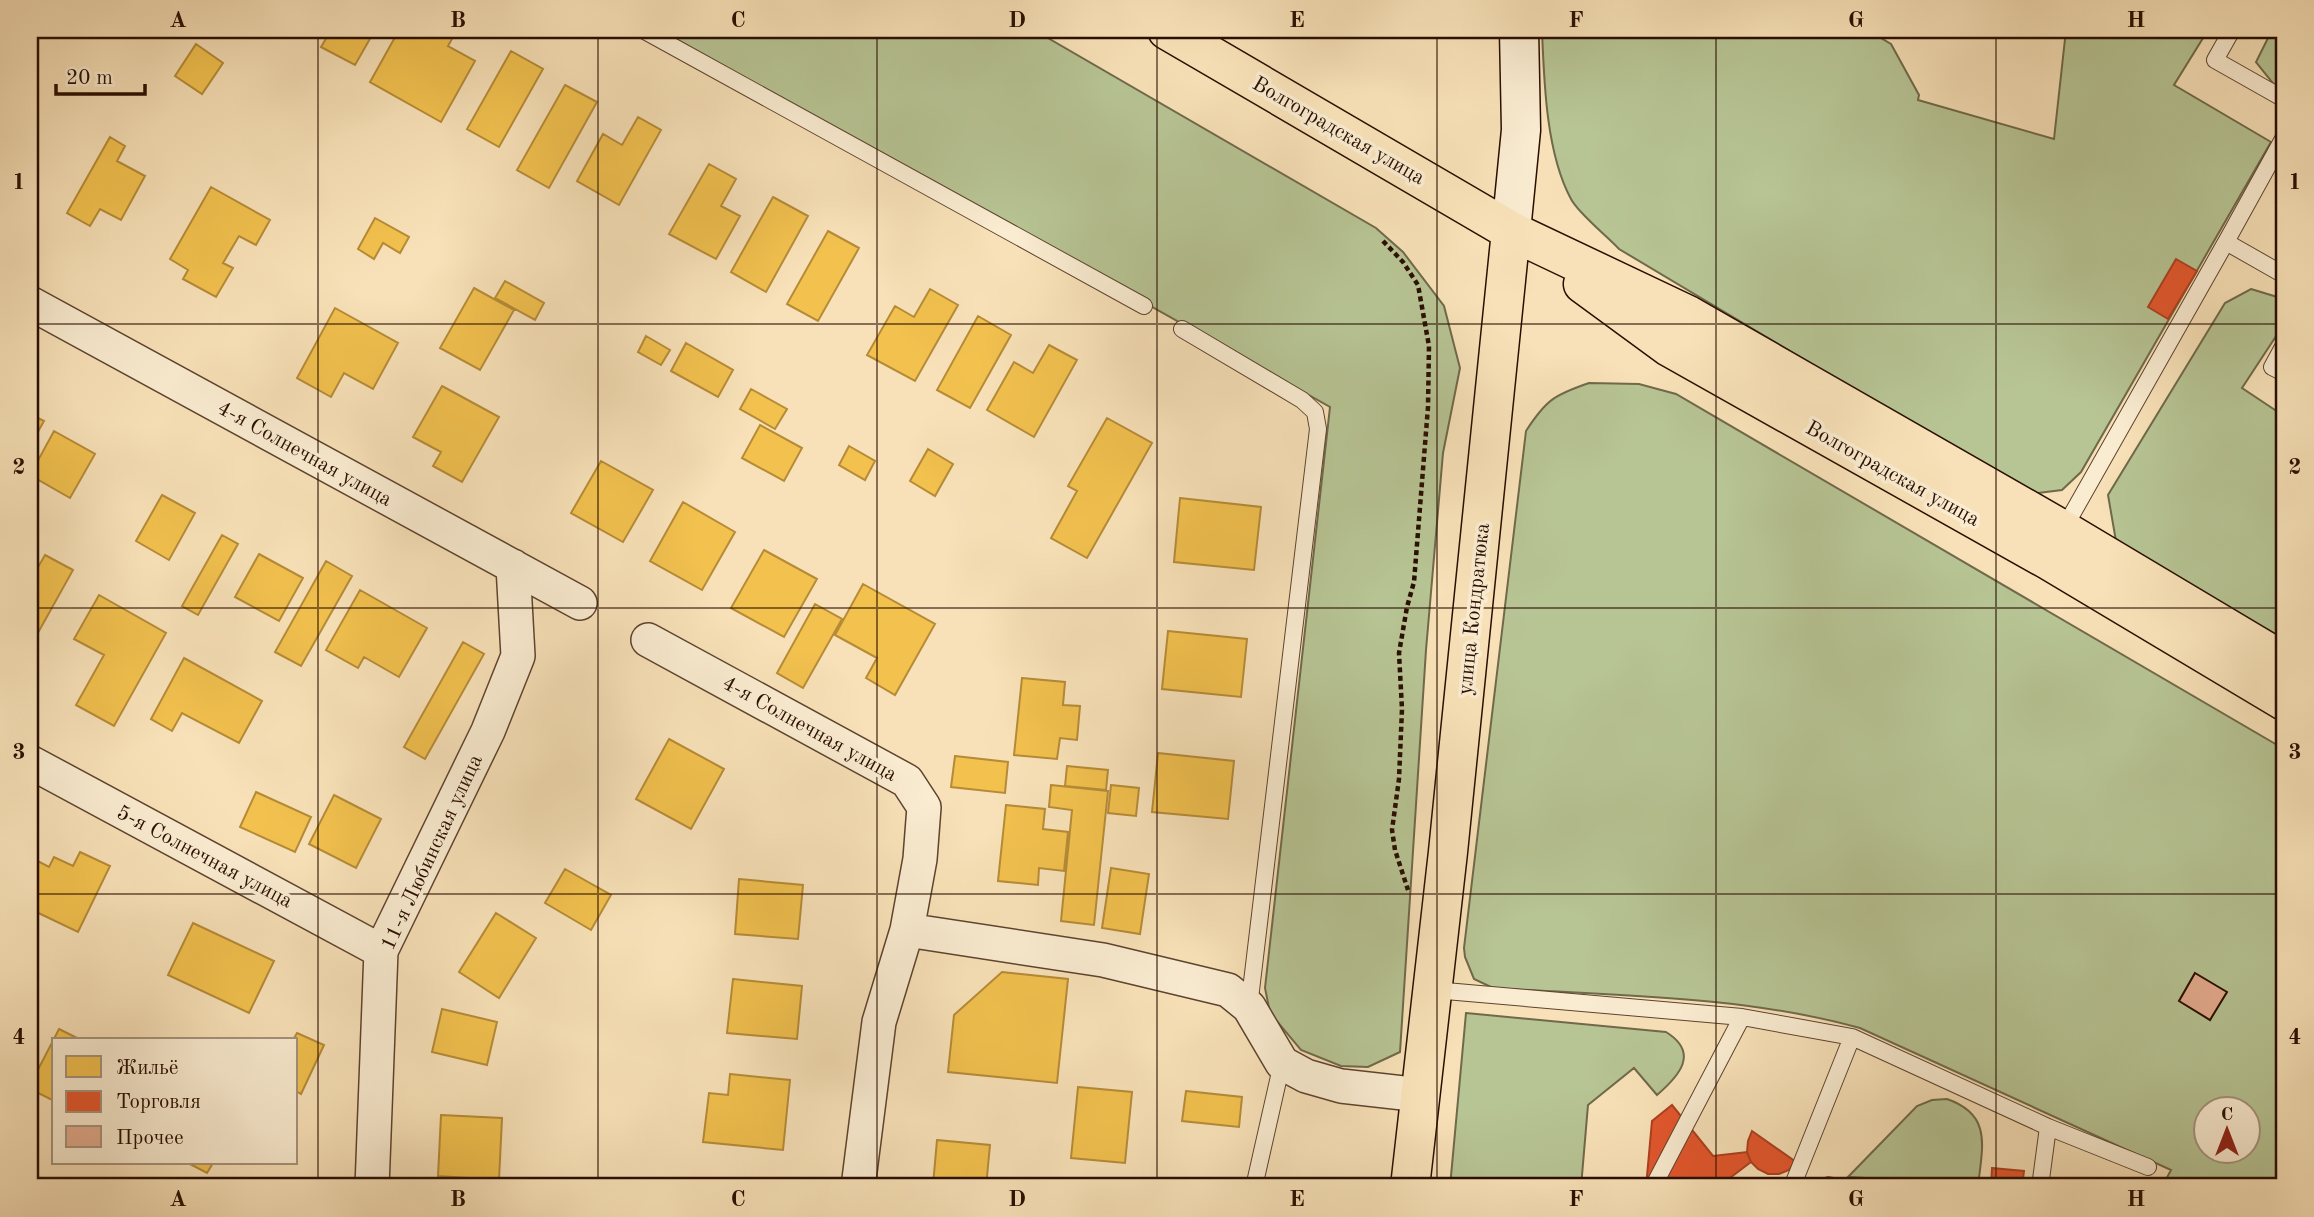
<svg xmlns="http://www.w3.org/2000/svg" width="2314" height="1217" viewBox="0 0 2314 1217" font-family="'Old Standard TT',serif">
<rect width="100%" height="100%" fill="#f8e1b8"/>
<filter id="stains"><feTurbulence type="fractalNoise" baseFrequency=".00286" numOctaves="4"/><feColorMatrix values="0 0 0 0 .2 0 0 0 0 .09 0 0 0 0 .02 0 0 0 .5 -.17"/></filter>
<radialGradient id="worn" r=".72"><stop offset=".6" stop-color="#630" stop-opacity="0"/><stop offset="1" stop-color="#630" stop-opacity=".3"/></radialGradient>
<!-- green -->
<path fill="#b7c494" stroke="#70694a" stroke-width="2" fill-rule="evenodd" d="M660,30H1034L1376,228L1403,252L1444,306L1460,368L1443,453L1426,650L1400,1052L1368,1067L1341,1066L1301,1050L1270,1013L1265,988L1330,407Z
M1542,30H1867L1891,44L1919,95L1918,100L2054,139L2066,30H2208L2174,85L2271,142L2081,472L2062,490L2029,494L1619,249C1607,236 1578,213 1571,199C1546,153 1544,81 1542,30Z
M2272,30H2284V92L2276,87L2256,62Z
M2251,289L2274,296L2284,302V324L2242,388L2284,416V639L2116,541L2108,495L2225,303Z
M1589,383L1639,384L1676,394L2284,749V1179L2280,1187H2162L2171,1170L1860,1028C1741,995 1615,996 1493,988L1474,979L1465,957L1464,948L1526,431C1546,400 1554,395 1589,383ZM2206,1108H2248V1150H2206Z
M1466,1013L1666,1032C1700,1053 1679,1076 1657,1095L1634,1068L1588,1105L1581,1187H1450Z
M1947,1099C1993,1115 1982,1147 1978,1187H1865V1178L1848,1177L1917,1106L1932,1100Z"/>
<!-- homes -->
<path fill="#f2c14e" stroke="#b68b37" stroke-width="2" d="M331,30H375L355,65L321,47Z
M399,30H457L448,46L475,61L441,122L370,82Z
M196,44L223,63L202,94L175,76Z
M511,51L543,69L499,147L467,129Z
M565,85L597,102L549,188L517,170Z
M638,117L661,130L619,205L577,181L603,134L622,145Z
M110,137L125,146L117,161L145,176L121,220L100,209L90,226L67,213Z
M709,164L736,179L721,206L740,216L716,259L669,234Z
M211,187L270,220L256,245L239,236L223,263L233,268L216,297L183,279L188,270L170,259Z
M773,197L808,216L766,292L731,272Z
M375,218L409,237L400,253L383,243L374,259L358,249Z
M828,231L859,248L818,321L787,304Z
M505,281L544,303L535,320L495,298Z
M474,288L514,310L480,370L440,348Z
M930,289L958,305L915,381L867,355L895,306L914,317Z
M335,308L398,343L373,389L344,373L331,397L297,378Z
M978,316L1011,335L970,408L937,390Z
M646,336L670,350L661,365L638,352Z
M686,343L733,370L718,397L671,371Z
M1049,345L1077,360L1034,437L987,410L1014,362L1033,373Z
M442,386L499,417L462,482L433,466L441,452L413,437Z
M751,389L787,409L775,429L740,409Z
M30,414L44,421L30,446Z
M1107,418L1152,443L1087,558L1051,538L1077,491L1068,486Z
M760,425L802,448L784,481L742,458Z
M54,431L95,454L70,498L30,475Z
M849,446L875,461L865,480L839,465Z
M928,449L953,464L935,496L910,481Z
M601,461L653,490L623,542L571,513Z
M162,495L195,513L169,560L136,541Z
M1180,498L1261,507L1254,570L1174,562Z
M683,502L735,532L702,590L650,561Z
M222,535L238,544L198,615L182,606Z
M764,550L817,579L784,637L731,608Z
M259,554L303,578L279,621L235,597Z
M45,555L73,570L34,640L30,638V581Z
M326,561L352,576L301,666L275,652Z
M863,584L935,624L895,695L866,678L877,658L835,635Z
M360,590L427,628L399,677L364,657L358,668L326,650Z
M99,595L166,633L114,726L76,705L104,655L74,639Z
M815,604L842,619L803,688L777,673Z
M1168,631L1247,639L1241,697L1162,689Z
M463,642L484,654L425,759L404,747Z
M184,658L262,701L239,743L182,713L172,731L151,719Z
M1022,678L1065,682L1063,705L1080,706L1077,740L1060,738L1057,759L1014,755Z
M669,739L724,769L691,829L636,799Z
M1158,753L1234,761L1228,819L1152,812Z
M955,756L1008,762L1005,793L951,787Z
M1067,766L1108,770L1106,790L1065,786Z
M1051,785L1108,791L1094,925L1061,921L1072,810L1049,807Z
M1111,785L1139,788L1136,816L1108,813Z
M256,792L311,817L295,852L240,827Z
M334,795L381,819L356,868L309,844Z
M1006,805L1045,809L1043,829L1068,832L1064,871L1039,868L1038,885L998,881Z
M80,852L110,866L78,932L30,909V857L49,867L54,857L73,866Z
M1111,868L1149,874L1140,934L1102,928Z
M565,869L611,895L591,930L545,903Z
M739,879L803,885L798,939L735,934Z
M496,913L536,938L499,998L459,972Z
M193,923L274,961L249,1013L168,975Z
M1002,972L1068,979L1057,1083L948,1072L954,1015Z
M733,979L802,986L797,1039L727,1033Z
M442,1009L497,1022L487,1065L432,1052Z
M59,1029L81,1040H54V1101L30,1089V1085Z
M297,1033L324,1045L301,1094L296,1091V1040H293Z
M730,1074L790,1080L783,1150L703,1142L709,1093L728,1095Z
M1078,1087L1132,1092L1125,1163L1071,1158Z
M1186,1091L1242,1097L1239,1127L1182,1121Z
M441,1115L502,1118L499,1180L438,1176Z
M937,1140L990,1145L986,1187L933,1185Z
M188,1163H213L207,1173Z"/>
<!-- shops -->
<path fill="#e4572e" stroke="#ac4120" stroke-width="2" d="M2284,189V206L2276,202Z
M2176,259L2197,271L2168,319L2148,307Z
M1672,1105L1713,1156L1747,1152L1751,1162L1718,1187H1646L1652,1121Z
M1752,1131L1796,1162L1789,1170L1779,1174H1768L1758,1169L1751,1162L1747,1152L1748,1141Z
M1992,1168L2024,1171L2022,1187H1991Z
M1828,1177L1839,1179L1851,1187H1808L1818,1180Z"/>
<!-- building -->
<path fill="#e4ac8f" stroke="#290e00" stroke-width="2" d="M2195,973L2227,992L2210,1020L2179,1001Z"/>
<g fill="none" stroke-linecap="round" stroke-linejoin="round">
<defs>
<path id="lane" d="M643,30L1144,306
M2232,30L2215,60L2284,99
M2226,242L2284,137
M1182,329L1302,400L1315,412L1318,429L1249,1007
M2284,345L2272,367L2284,373
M2063,530L2226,242L2284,275
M1434,990L1742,1017L1852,1037L2048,1127L2148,1167
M1254,1187L1282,1063
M1653,1187L1742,1017
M1792,1187L1852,1037
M2040,1187L2048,1127"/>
<path id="street" d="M30,303L580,603
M648,640L907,781L924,807L920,859L907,930L879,1022L858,1187
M30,762L381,951
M907,930L1103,960L1228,990L1249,1007L1282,1063L1306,1076L1341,1086L1421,1095
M372,1187L381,951L488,731L518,656L513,566"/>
<path id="secondary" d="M1511,231L1521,130L1519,30"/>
<path id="primary" d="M1167,30L1511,231L1688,315L2063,530L2284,662
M1583,284L1669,347L2048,560L2284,701
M1410,1187L1448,852L1511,231"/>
</defs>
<!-- lane casing -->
<use href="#lane" stroke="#5d432e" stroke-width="18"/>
<!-- street casing -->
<use href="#street" stroke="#5d432e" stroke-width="36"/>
<!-- secondary casing -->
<use href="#secondary" stroke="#290e00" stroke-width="41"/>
<!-- primary casing -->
<use href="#primary" stroke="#290e00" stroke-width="41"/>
<!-- path -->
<path stroke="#290e00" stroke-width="4.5" stroke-dasharray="5 3.5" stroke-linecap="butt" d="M1383,241L1403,262L1418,285L1429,346L1428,407L1414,582L1407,607L1399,653L1402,709L1399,779L1392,830L1395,850L1408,890"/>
<!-- lane -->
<use href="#lane" stroke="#faecd1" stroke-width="16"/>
<!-- street -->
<use href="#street" stroke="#faecd1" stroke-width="33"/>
<!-- secondary -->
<use href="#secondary" stroke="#faecd1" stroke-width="38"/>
<!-- primary -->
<use href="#primary" stroke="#f8e1b8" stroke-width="38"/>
</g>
<!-- grid -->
<path fill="none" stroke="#290e00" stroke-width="2" stroke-opacity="0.55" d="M318,30V1187M598,30V1187M877,30V1187M1157,30V1187M1437,30V1187M1716,30V1187M1996,30V1187M30,324H2284M30,608H2284M30,894H2284"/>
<g text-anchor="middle" stroke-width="7" stroke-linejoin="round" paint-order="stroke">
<!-- street labels -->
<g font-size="21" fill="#290e00" stroke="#faecd1">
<text transform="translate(1339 130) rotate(30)" y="7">Волгоградская улица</text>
<text transform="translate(305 453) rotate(29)" y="7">4-я Солнечная улица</text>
<text transform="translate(1893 473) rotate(29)" y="7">Волгоградская улица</text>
<text transform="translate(1473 609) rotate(-84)" y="7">улица Кондратюка</text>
<text transform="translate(810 728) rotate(29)" y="7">4-я Солнечная улица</text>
<text transform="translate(431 852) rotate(-65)" y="7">11-я Любинская улица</text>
<text transform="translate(205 856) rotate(28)" y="7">5-я Солнечная улица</text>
</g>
</g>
<!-- margin -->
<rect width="2314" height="1217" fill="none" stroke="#f8e1b8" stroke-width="77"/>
<!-- legend -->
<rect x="52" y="1038" width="245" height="126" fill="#faecd1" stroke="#a6937d" stroke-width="2"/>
<rect x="66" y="1056" width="35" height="21" fill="#f2c14e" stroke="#a6937d" stroke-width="2"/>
<text x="116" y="1074" font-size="21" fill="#290e00">Жильё</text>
<rect x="66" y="1091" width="35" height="21" fill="#e4572e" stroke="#a6937d" stroke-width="2"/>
<text x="116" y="1108" font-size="21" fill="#290e00">Торговля</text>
<rect x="66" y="1126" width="35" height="21" fill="#e4ac8f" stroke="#a6937d" stroke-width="2"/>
<text x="116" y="1144" font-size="21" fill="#290e00">Прочее</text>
<!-- north arrow -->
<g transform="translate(2227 1130)"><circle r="33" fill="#faecd1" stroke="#a6937d" stroke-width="2"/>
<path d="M0-5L12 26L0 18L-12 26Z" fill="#8f2418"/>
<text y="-10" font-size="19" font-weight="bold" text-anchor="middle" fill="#290e00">С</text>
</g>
<!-- scale -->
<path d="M56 84v10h89v-10" fill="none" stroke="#290e00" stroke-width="3.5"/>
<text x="66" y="84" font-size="21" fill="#290e00" stroke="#faecd1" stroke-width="5" paint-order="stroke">20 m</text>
<rect x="38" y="38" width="2238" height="1140" fill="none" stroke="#290e00" stroke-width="2.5"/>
<g font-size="23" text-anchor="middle" font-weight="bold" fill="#290e00">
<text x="178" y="27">A</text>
<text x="458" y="27">B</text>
<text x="738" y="27">C</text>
<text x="1017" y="27">D</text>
<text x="1297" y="27">E</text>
<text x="1576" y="27">F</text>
<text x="1856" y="27">G</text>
<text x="2136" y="27">H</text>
<text x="19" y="189">1</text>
<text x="2295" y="189">1</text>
<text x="19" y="474">2</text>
<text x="2295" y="474">2</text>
<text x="19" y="759">3</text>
<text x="2295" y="759">3</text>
<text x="19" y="1044">4</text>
<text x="2295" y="1044">4</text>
<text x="178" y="1206">A</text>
<text x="458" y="1206">B</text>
<text x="738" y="1206">C</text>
<text x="1017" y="1206">D</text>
<text x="1297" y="1206">E</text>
<text x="1576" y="1206">F</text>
<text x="1856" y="1206">G</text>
<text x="2136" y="1206">H</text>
</g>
<rect width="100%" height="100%" filter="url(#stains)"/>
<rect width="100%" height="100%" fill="url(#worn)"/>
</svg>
